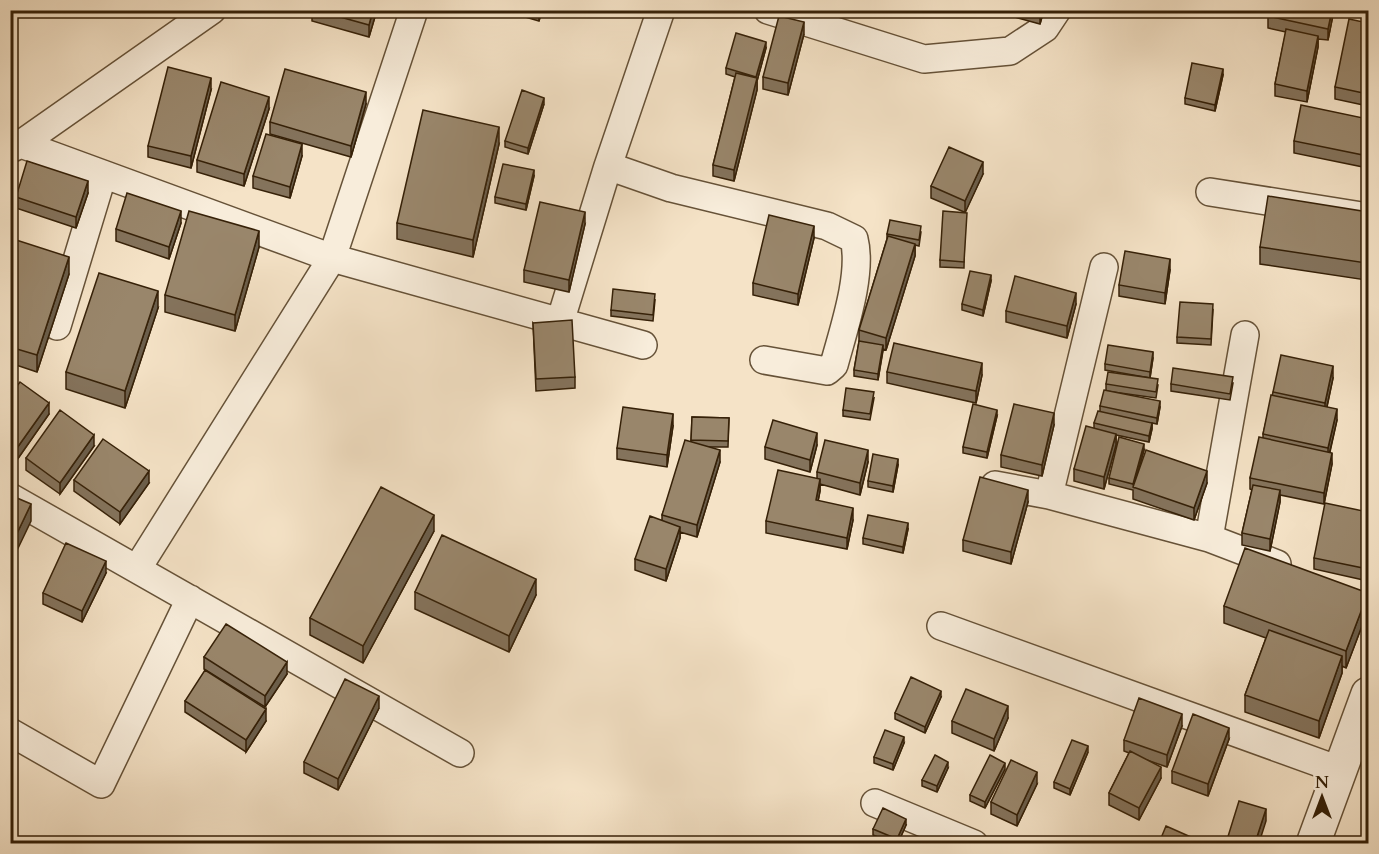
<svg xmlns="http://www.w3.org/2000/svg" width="1379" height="854" viewBox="0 0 1379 854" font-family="Cardo,serif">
<rect width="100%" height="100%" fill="#f5e3c7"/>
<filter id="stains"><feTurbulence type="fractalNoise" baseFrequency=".00333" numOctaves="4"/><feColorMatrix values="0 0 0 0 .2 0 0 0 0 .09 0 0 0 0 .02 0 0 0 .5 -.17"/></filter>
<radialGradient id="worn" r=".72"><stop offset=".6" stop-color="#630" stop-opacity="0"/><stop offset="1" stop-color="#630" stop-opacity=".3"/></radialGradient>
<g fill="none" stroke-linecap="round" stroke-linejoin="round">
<defs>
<path id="minor" d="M768,10L924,59L1010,51L1045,28L1057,10
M21,144L332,258L643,345
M10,149L21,144L212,10
M608,166L671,188L827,226L854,239C863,274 843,331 834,365L827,371L764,360
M1210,192L1368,217
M560,322L608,166L661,10
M57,326L103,174
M995,485L1049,495L1209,538L1277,564
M1049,495L1104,267
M10,497L460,753
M1209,538L1245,335
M137,569L332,258L414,10
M941,626L1339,770
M10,732L101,784L190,599
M875,803L974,844"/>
<path id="tertiary" d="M1313,844L1368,694"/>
</defs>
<!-- minor casing -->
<use href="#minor" stroke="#665238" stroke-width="30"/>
<!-- tertiary casing -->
<use href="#tertiary" stroke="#665238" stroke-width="36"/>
<!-- minor -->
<use href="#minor" stroke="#f8eddb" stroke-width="27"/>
<!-- tertiary -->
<use href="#tertiary" stroke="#f8eddb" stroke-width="33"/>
</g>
<!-- wall -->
<path fill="#84735c" stroke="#362108" stroke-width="1.5" d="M312,10H377L369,37L312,21Z
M501,10H542L539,21Z
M952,10H977L974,17Z
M996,10H1044L1040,24L996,12Z
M1269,10H1334L1328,40L1318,39V47L1307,102L1275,96V84L1286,32L1268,28V16Z
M1368,23V106L1335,99V87Z
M804,34L788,95L763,89V77Z
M766,48L757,81V90L734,181L713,176V165L735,77L726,74V68Z
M1223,75L1215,111L1185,104V98Z
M211,90L191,168L148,157V146Z
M366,104L351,157L270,134V122Z
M544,104L528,154L505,147V141Z
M269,109L244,186L197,172V160Z
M1368,119V168L1294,153V141Z
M499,144L473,257L397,239V223Z
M302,156L290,198L253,188V176Z
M983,174L965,212L964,268L940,267V260L964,212L931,198V186Z
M534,176L526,210L495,203V197Z
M88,193L76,228L16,208V197Z
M1368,212L1366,280L1260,264V247Z
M181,223L169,259L116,241V229Z
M585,224L569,292L524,282V270Z
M921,232L919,246L915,245V256L886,350L883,349L878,380L854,376V370L859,342V330L887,239V234Z
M10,238L69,274L37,372L10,363Z
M814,238L798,305L753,295V283Z
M259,247L235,331L165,312V295Z
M1170,270L1165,304L1119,296V285Z
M991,281L983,316L962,310V304Z
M655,300L653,321L611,316V310Z
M1076,304L1067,338L1006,322V311Z
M158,308L125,408L66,389V372Z
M1213,310L1211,345L1177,343V337Z
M533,323L575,377V388L536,391Z
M1153,358L1150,378L1105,370V364Z
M887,372L982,375L976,403L887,383Z
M1333,378L1327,407L1337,420L1330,452L1332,464L1324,504L1280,495V502L1270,551L1242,545V533L1252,490L1250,489V478L1263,438V434L1273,392Z
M1233,383L1230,400L1171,391V384Z
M1106,384L1158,385L1156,398L1106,391Z
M10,395L49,414L12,467L10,466Z
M874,398L870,420L843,416V410Z
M1100,406L1160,407L1157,424L1152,423V429L1149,442L1116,435V445L1104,489L1074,481V469L1094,428V423L1100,412Z
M997,416L987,458L963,453V447Z
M692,417L729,418L728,447H708L720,462L697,537L680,532V538L666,581L635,570V559L662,520V515L691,442Z
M1054,425L1042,476L1001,467V455Z
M673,426L667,467L617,459V448Z
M817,445L810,472L765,459V447Z
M94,446L60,494L26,470V458Z
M1144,450L1136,479L1207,483L1194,520L1133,499V490L1109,484V478Z
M868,462L860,495L820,484V491L818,501L853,520L847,549L766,533V521L817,479V472Z
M898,465L893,492L868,487V481Z
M74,480L149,483L120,524L74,491Z
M1028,502L1011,564L963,551V540Z
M1368,512V581L1314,569V558Z
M908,529L903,553L863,544V538Z
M434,531L363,663L310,635V618Z
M106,573L82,622L43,604V593Z
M415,592L536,595L509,652L415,609Z
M1224,606L1368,610L1346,668L1342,666V673L1319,738L1245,712V695L1266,638L1224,623Z
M204,657L287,674L265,707L204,669Z
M941,697L925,733L895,719V713Z
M185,701L266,721L246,752L185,712Z
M379,708L338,790L304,773V762Z
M1008,718L994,751L952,733V721Z
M1182,726L1167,767L1147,760L1161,778L1139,820L1109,805V793L1129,753L1124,751V740Z
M1229,739L1208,796L1172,783V771Z
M904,743L893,770L874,763V757Z
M1088,752L1070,795L1054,788V782Z
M948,768L937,792L922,786V780Z
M1005,769L985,808L970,801V795Z
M1037,784L1017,826L991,814V802Z
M906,825L898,843H892L873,835V829Z"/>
<!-- shaded-wall -->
<path fill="#6b5e4b" stroke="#362108" stroke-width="1.5" d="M373,10H377L369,37V25Z
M539,10H542L539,21Z
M1040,10H1044L1040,24Z
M1332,10H1334L1328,40V29Z
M804,22V34L788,95V83Z
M1318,36V47L1307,102V91Z
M766,42V48L757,81V90L734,181V170L756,80V77Z
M1223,69V75L1215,111V105Z
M211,78V90L191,168V156Z
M366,92V104L351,157V146Z
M269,97V109L244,186V174Z
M544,98V104L528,154V148Z
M499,127V144L473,257V240Z
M302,144V156L290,198V187Z
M983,162V174L965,213V201Z
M534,170V176L526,210V204Z
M88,181V193L76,228V217Z
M181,211V223L169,259V247Z
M585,212V224L569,292V280Z
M814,226V238L798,305V294Z
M259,231V247L235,331V315Z
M915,244V256L886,350V338Z
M1368,250V267L1366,280V263Z
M69,257V274L37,372V355Z
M1170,259V270L1165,304V293Z
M991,275V281L983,316V310Z
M158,291V308L125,408V391Z
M1076,293V304L1067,338V326Z
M883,345V351L878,380V374Z
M1153,352V358L1150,378V372Z
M982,363V375L976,403V391Z
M1333,366V378L1325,415V403Z
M1160,401V407L1157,424V418Z
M49,403V414L12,467V455Z
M1337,409V420L1328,459V448Z
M997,410V416L987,458V452Z
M1054,413V425L1042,476V465Z
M673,414V426L667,467V455Z
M1152,423V429L1149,442V436Z
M817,433V445L810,472V460Z
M1116,434V445L1104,489V477Z
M94,435V446L60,494V483Z
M1144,444V450L1134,487L1133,484Z
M720,450V462L697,537V525Z
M868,450V462L860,495V483Z
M1332,453V464L1324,504V493Z
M898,459V465L893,492V486Z
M149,471V483L120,524V512Z
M1207,471V483L1194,520V508Z
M820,479V491L816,512V500Z
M1028,490V502L1011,564V552Z
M1280,490V502L1270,551V539Z
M31,504V521L10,565V548Z
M853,508V520L847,549V538Z
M434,515V531L363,663V646Z
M908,523V529L903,553V547Z
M680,527V538L666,581V569Z
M106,561V573L82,622V611Z
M536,579V595L509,652V636Z
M1368,593V610L1346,668V651Z
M1342,656V673L1319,738V721Z
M287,662V674L265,707V696Z
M941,691V697L925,733V727Z
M379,696V708L338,790V779Z
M1008,706V718L994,751V739Z
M266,709V721L246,752V740Z
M1182,714V726L1167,767V755Z
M1229,728V739L1208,796V784Z
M904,737V743L893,770V764Z
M1088,746V752L1070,795V789Z
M948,762V768L937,792V786Z
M1005,763V769L985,808V802Z
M1161,767V778L1139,820V808Z
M1037,772V784L1017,826V815Z
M1266,809V821L1259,843H1255Z
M906,819V825L898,843H897V839Z"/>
<!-- building -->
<path fill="#99866b" stroke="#362108" stroke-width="1.5" d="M315,10H373L369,25Z
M1269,10H1332L1328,29L1268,16Z
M779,16L804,22L788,83L763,77Z
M1349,19L1368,23V94L1335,87Z
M1286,29L1318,36L1307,91L1275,84Z
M736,33L766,42L756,77L726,68Z
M1192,63L1223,69L1215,105L1185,98Z
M168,67L211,78L191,156L148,146Z
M285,69L366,92L351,146L270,122Z
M736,73L757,78L734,170L713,165Z
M221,82L269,97L244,174L197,160Z
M522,90L544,98L528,148L505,141Z
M1301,105L1368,119V156L1294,141Z
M423,110L499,127L473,240L397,223Z
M266,134L302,144L290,187L253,176Z
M949,147L983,162L965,201L931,186Z
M27,161L88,181L76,217L16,197Z
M503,164L534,170L526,204L495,197Z
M127,193L181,211L169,247L116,229Z
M1268,196L1368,212V250L1366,263L1260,247Z
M540,202L585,212L569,280L524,270Z
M189,211L259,231L235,315L165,295Z
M943,211L967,213L964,262L940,260Z
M769,215L814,226L798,294L753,283Z
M890,220L921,226L919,240L887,234Z
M888,236L915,244L886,338L859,330Z
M10,238L69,257L37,355L10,347Z
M1125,251L1170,259L1165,293L1119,285Z
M970,271L991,275L983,310L962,304Z
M99,273L158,291L125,391L66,372Z
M1015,276L1076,293L1067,326L1006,311Z
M613,289L655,294L653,315L611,310Z
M1180,302L1213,304L1211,339L1177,337Z
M572,320L575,377L536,379L533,323Z
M859,341L883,345L878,374L854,370Z
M894,343L982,363L976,391L887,372Z
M1108,345L1153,352L1150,372L1105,364Z
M1281,355L1333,366L1325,403L1273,392Z
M1173,368L1233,377L1230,394L1171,384Z
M1108,372L1158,379L1156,392L1106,384Z
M20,382L49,403L12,455L10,454V395Z
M846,388L874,392L870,414L843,410Z
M1104,390L1160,401L1157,418L1100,406Z
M1271,395L1337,409L1328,448L1263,434Z
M973,404L997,410L987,452L963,447Z
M1014,404L1054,413L1042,465L1001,455Z
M623,407L673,414L667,455L617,448Z
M60,410L94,435L60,483L26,458Z
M1098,411L1152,423L1149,436L1094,423Z
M692,417L729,418L728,441L691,440Z
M773,420L817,433L810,460L765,447Z
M1086,426L1116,434L1104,477L1074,469Z
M1119,437L1144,444L1133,484L1109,478Z
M1259,437L1332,453L1324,493L1250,478Z
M103,439L149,471L120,512L74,480Z
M685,440L720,450L697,525L662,515Z
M825,440L868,450L860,483L817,472Z
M1146,450L1207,471L1194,508L1133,487Z
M873,454L898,459L893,486L868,481Z
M778,470L820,479L816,500L853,508L847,538L766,521Z
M980,477L1028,490L1011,552L963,540Z
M1253,485L1280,490L1270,539L1242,533Z
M381,487L434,515L363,646L310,618Z
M10,495L31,504L10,548Z
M1325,503L1368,512V569L1314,558Z
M868,515L908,523L903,547L863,538Z
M650,516L680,527L666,569L635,559Z
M442,535L536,579L509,636L415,592Z
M66,543L106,561L82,611L43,593Z
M1245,548L1368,593L1346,651L1224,606Z
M226,624L287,662L265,696L204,657Z
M1269,630L1342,656L1319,721L1245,695Z
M205,670L266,709L246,740L185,701Z
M911,677L941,691L925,727L895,713Z
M345,679L379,696L338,779L304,762Z
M966,689L1008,706L994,739L952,721Z
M1139,698L1182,714L1167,755L1124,740Z
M1193,714L1229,728L1208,784L1172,771Z
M885,730L904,737L893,764L874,757Z
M1072,740L1088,746L1070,789L1054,782Z
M1130,751L1161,767L1139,808L1109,793Z
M935,755L948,762L937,786L922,780Z
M990,755L1005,763L985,802L970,795Z
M1011,760L1037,772L1017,815L991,802Z
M1239,801L1266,809L1255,843H1226Z
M883,808L906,819L897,839L873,829Z
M1368,824V843H1363L1360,842Z
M1166,826L1193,838L1191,843H1159Z"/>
<!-- margin -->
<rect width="1379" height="854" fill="none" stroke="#f5e3c7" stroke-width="36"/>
<rect x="12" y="12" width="1355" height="830" fill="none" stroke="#362108" stroke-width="3"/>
<rect x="18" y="18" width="1343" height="818" fill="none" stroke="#362108" stroke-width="1.5"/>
<!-- north arrow -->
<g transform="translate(1322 797)" stroke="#f8eddb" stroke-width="4.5" paint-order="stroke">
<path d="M0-4.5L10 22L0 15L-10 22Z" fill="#362108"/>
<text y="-9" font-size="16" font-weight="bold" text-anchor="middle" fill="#362108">N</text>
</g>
<rect width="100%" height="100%" filter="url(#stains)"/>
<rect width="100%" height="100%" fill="url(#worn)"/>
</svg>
